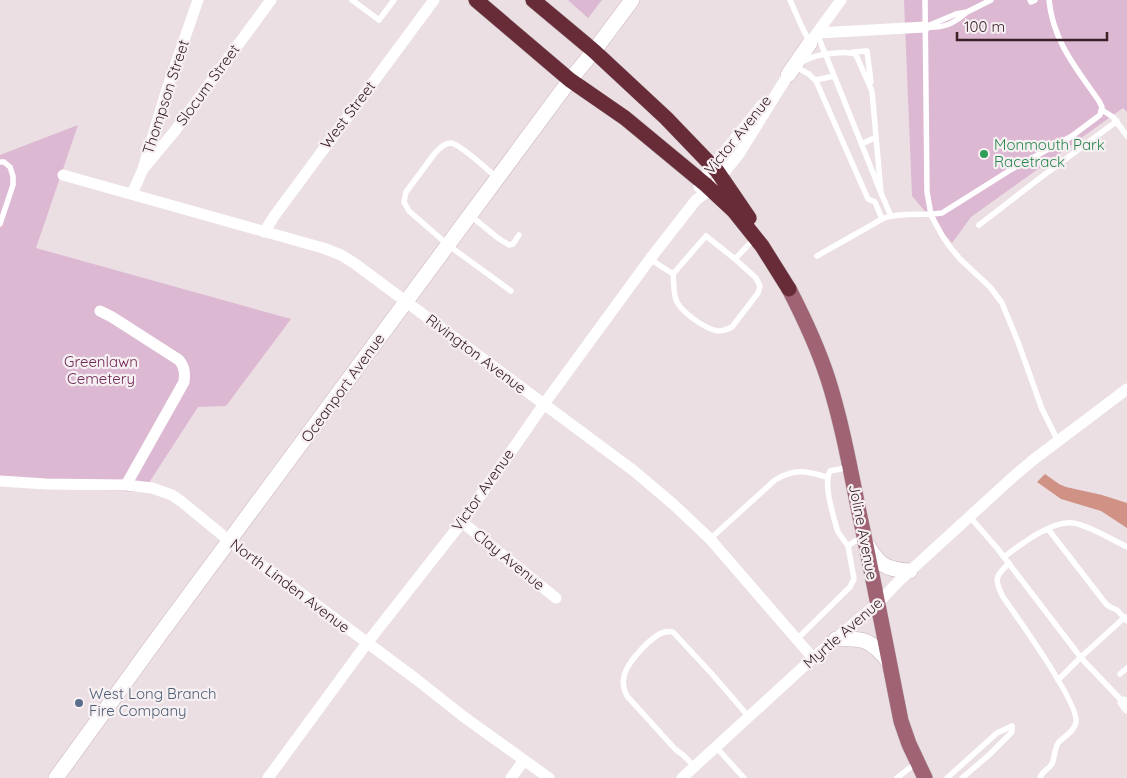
<svg xmlns="http://www.w3.org/2000/svg" width="1127" height="778" viewBox="0 0 1127 778" font-family="Quicksand,sans-serif">
<rect width="100%" height="100%" fill="#ebdfe4"/>
<!-- green -->
<path fill="#dcb8d2" d="M568,0H602L588,18Z
M904,0H1127V112L1123,108L971,217L952,243L912,196Z
M78,125L36,248L291,319L226,406L198,407L143,492L0,486V155Z"/>
<!-- water -->
<path fill="#d19286" d="M1045,474L1059,484L1066,487L1102,495L1127,503V528L1101,511L1061,499L1037,482Z"/>
<g fill="none" stroke-linecap="round" stroke-linejoin="round">
<defs>
<path id="secondary" d="M788,75L810,43
M866,543C878,564 885,570 910,571
M836,639C865,638 871,640 889,662
M56,778L161,633L470,215L570,80L594,51L632,0"/>
<path id="primary" d="M789,289C804,318 818,348 828,379C842,423 850,468 859,512C874,582 887,651 901,721L909,744L925,778"/>
<path id="highway" d="M476,0L570,80L625,118L706,185L734,211L762,246L789,289
M533,0L594,51L666,118L717,171L749,218"/>
</defs>
<!-- secondary casing -->
<use href="#secondary" stroke="#cab2bb" stroke-width="16"/>
<!-- primary casing -->
<use href="#primary" stroke="#c4bcbe" stroke-width="16"/>
<!-- highway casing -->
<use href="#highway" stroke="#c4bcbe" stroke-width="16"/>
<!-- lane -->
<path stroke="#fff" stroke-width="5.5" d="M352,0L379,20L394,0
M790,0L801,25L810,43
M925,0L927,192L931,215L943,237L950,247L960,259L990,287L1002,303L1018,342L1042,409L1058,441
M1030,0L1031,2L1035,0
M967,12C952,25 944,28 925,27L956,14Z
M967,12L991,0
M853,52L867,51L871,82
M802,62C806,60 809,58 813,57C823,54 849,50 856,55L872,91L881,193C860,140 839,87 817,34
M796,67L809,74L816,81L868,199L875,202L882,219
M816,80L834,76
M1102,110L1113,117L1127,136
M862,144L876,137
M0,162H4L10,167L13,176V185L0,224
M496,177C488,170 460,144 451,143C444,143 439,149 435,153L406,192L404,202L409,211L448,245L511,291
M881,193L891,216
M470,215L498,238L509,245L513,244L519,235
M979,225L1040,178L1117,121
M817,256L884,218C902,212 923,216 942,213L1012,169L1072,136L1100,115L1102,107L1099,101C1076,68 1053,41 1049,0
M650,259L673,274L706,236L735,259
M673,274C674,282 673,295 677,302C683,313 705,329 718,331C722,331 728,329 732,327L758,293L760,286L756,278L735,259L755,238
M970,517L997,548L1082,659L1123,702
M1048,529L1106,604L1110,607L1117,610L1127,621
M710,539L775,480C795,468 806,471 827,477
M848,546L838,532L837,529C833,514 823,484 830,471L850,467
M1004,557C1020,545 1052,520 1073,523C1088,525 1113,540 1127,547
M1009,563C995,577 994,579 1003,597C1017,617 1079,703 1076,722C1075,731 1065,736 1059,742C1054,748 1055,757 1052,764C1048,770 1042,771 1040,778
M797,639L850,587L854,579L848,546L855,541L864,539
M1120,674L1127,668
M1058,680L1081,657L1125,617
M716,747L744,778
M694,766L683,755L675,749L627,696C624,690 622,684 624,677C626,663 652,635 665,632C669,631 670,631 673,632L712,674L749,717
M897,778L917,762
M947,778L997,733L1012,726
M962,778L989,755L1011,733L1012,731V726"/>
<!-- street -->
<path stroke="#fff" stroke-width="11" d="M817,33L925,27
M814,37L841,0
M143,169L174,132L271,0
M63,175L323,248L341,255L354,263L634,471L673,504L710,539L813,658
M699,187L701,181L762,105
M132,194L143,169L166,92L198,0
M264,232L275,215L434,0
M100,311L112,317L179,360C185,367 185,374 184,382L126,485
M0,481L46,484L126,485L152,488L172,495L182,502L243,552L279,577L416,679L464,717L549,778
M462,522L556,598
M1123,702L1127,708
M268,778L367,643L462,522L544,404L650,259L696,200L711,189L739,154L788,75
M511,778L524,760
M682,778L813,658L877,604L898,582L1014,476L1033,460L1127,389"/>
<!-- secondary -->
<use href="#secondary" stroke="#fff" stroke-width="15"/>
<!-- primary -->
<use href="#primary" stroke="#a06373" stroke-width="15"/>
<!-- highway -->
<use href="#highway" stroke="#672c38" stroke-width="15"/>
</g>
<!-- markers -->
<circle fill="#2e9e5b" stroke="#f7f0f3" stroke-width="2" cx="984" cy="154" r="5"/>
<circle fill="#5c6f8a" stroke="#f7f0f3" stroke-width="2" cx="79" cy="703" r="5"/>
<g text-anchor="middle" stroke-width="4.5" stroke-linejoin="round" paint-order="stroke">
<!-- street labels -->
<g font-size="15" fill="#3b2027" stroke="#f7f0f3">
<text transform="translate(208 85) rotate(-54)" y="5">Slocum Street</text>
<text transform="translate(166 97) rotate(-72)" y="5">Thompson Street</text>
<text transform="translate(348 115) rotate(-53)" y="5">West Street</text>
<text transform="translate(738 135) rotate(-51)" y="5">Victor Avenue</text>
<text transform="translate(476 354) rotate(37)" y="5">Rivington Avenue</text>
<text transform="translate(343 388) rotate(-54)" y="5">Oceanport Avenue</text>
<text transform="translate(483 490) rotate(-55)" y="5">Victor Avenue</text>
<text transform="translate(863 532) rotate(79)" y="5">Joline Avenue</text>
<text transform="translate(509 560) rotate(39)" y="5">Clay Avenue</text>
<text transform="translate(290 586) rotate(37)" y="5">North Linden Avenue</text>
<text transform="translate(843 633) rotate(-41)" y="5">Myrtle Avenue</text>
</g>
<!-- leisure labels -->
<g font-size="15" fill="#27864d" stroke="#f7f0f3" text-anchor="start">
<text x="994" y="150">Monmouth Park<tspan x="994" dy="17">Racetrack</tspan></text>
</g>
<!-- park labels -->
<g font-size="15" fill="#712a56" stroke="#f7f0f3">
<text x="101" y="367">Greenlawn<tspan x="101" dy="17">Cemetery</tspan></text>
</g>
<!-- service labels -->
<g font-size="15" fill="#4e5e75" stroke="#f7f0f3" text-anchor="start">
<text x="89" y="699">West Long Branch<tspan x="89" dy="17">Fire Company</tspan></text>
</g>
</g>
<!-- scale -->
<path d="M957 32v8h150v-8" fill="none" stroke="#3b2027" stroke-width="2.5"/>
<text x="964" y="32" font-size="15" fill="#3b2027" stroke="#f7f0f3" stroke-width="4" paint-order="stroke">100 m</text>
</svg>
